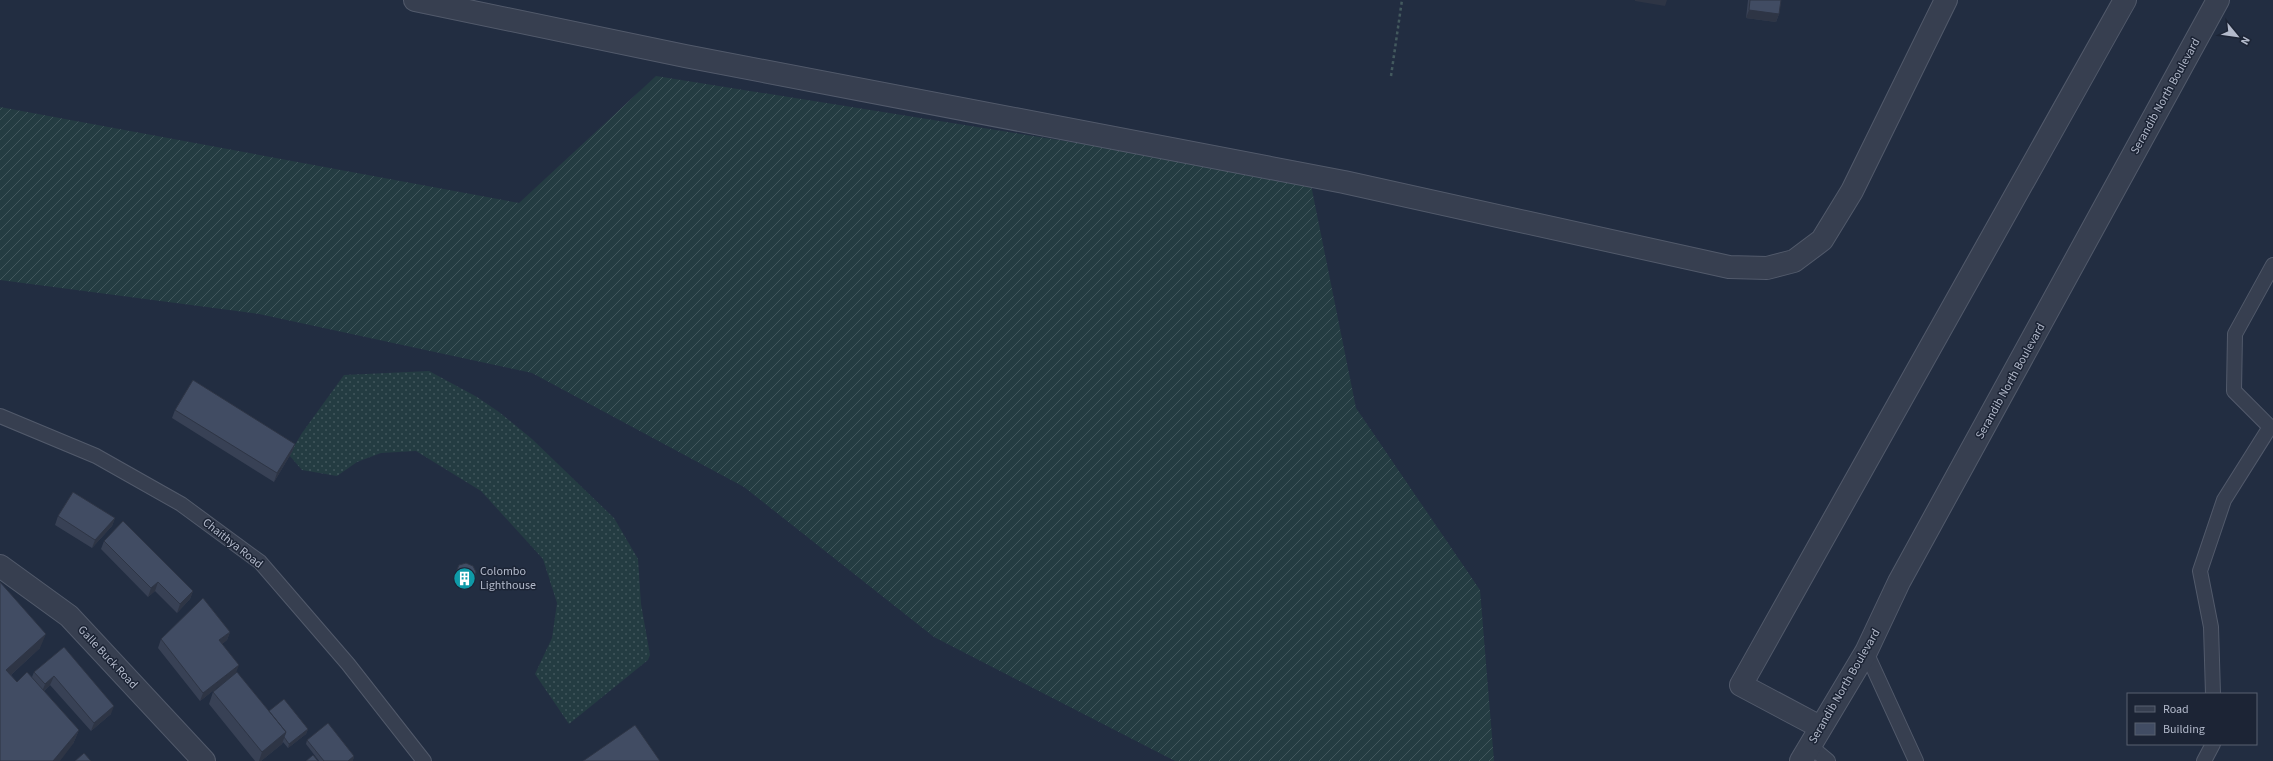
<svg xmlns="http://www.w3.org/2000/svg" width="2273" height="761" viewBox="0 0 2273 761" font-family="'Source Sans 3',sans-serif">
<defs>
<pattern id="grass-dots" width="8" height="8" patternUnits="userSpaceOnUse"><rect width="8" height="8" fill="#243c42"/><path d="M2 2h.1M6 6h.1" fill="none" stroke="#41565c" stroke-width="1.8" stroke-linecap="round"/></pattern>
<pattern id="garden-furrows" width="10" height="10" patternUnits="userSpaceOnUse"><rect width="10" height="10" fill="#243c42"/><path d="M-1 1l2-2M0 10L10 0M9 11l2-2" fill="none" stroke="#41565c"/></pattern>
</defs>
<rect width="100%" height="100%" fill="#222d41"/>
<!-- grass -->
<path fill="url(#grass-dots)" d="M429,371L477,397L499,412L532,439L614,518L638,559L641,604L650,655L648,660L569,724L535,674L552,638L557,603L543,559L481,491L416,451L381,453L357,462L337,476L302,470L289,455L302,433L344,375Z"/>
<!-- garden -->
<path fill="url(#garden-furrows)" d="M656,76L1310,180L1356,408L1480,590L1494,761H1175L934,637L744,487L532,373L259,314L0,280V107L519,203Z"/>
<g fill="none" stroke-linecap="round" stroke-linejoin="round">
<defs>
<path id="lane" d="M2273,265L2235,334L2234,391L2270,427H2273
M0,416L96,456L181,504L260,562L348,664L424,761
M1866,652L1916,761
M2213,694L2211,627L2200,571L2224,500L2270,427
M1810,746L1828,761
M2204,761L2213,744"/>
<path id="street" d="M415,0L685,56L1344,182L1729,267L1767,268L1794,261L1822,240L1852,191L1946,0
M0,566L69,616L204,761
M1820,727L1741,685L2125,0
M1801,761L1866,652L1899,582L2218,0"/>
</defs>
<!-- lane casing -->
<use href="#lane" stroke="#525a6b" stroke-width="16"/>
<!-- street casing -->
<use href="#street" stroke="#525a6b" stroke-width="24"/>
<!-- path -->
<path stroke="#43595e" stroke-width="2.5" stroke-dasharray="3 3" stroke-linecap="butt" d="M1391,76L1402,0"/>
<!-- lane -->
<use href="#lane" stroke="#373f50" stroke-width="14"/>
<!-- street -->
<use href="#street" stroke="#373f50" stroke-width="22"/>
</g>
<!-- wall -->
<path fill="#384155" d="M1748,0H1781L1779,14L1776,22L1746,18Z
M175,410L295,444L292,452L274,482L172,418Z
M58,516L115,518L112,526L92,548L55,525Z
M104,541L193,591L190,599L177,613L155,591L148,597L101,549Z
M456,572L472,584L463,587L456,584L454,576Z
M0,582L40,648L11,675L17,682L32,677L34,672L64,647L111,714L91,731L50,685L44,691L79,730L73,744L0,761Z
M230,632L227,640L222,644L236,672L269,711L308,729L306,734L288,748L283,742L282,744L261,761H255L209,704L213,692L228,679L200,701L158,648L161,639Z
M307,740L354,756L353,760L352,761H319L306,744Z"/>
<!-- shaded-wall -->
<path fill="#2e3545" d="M1635,0H1667L1665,6L1635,1Z
M1749,10L1779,14L1776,22L1746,18Z
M295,444L292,452L274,482L277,473Z
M115,518L112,526L92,548L95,540Z
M474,579L472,584L463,587L464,583Z
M158,582L155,591L148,597L151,588Z
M193,591L190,599L177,613L180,604Z
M230,632L227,640L216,649L219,640Z
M46,634L40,648L1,684L6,670Z
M239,665L236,673L200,701L203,693Z
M54,676L50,685L42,692L45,684Z
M114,706L111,714L91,731L94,723Z
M308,729L306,734L288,748L289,744Z
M79,730L73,744L60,761H53Z
M286,732L282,744L261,761H259L262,752Z
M354,756L353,760L352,761H348Z"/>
<!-- building -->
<path fill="#414c63" stroke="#2e3545" d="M1750,0H1781L1779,14L1749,10Z
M193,380L295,444L277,473L175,410Z
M73,492L115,518L95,540L58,516Z
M123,521L193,591L180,604L158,582L151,588L104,541Z
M466,563L473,566L476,572L474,579L464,583L458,580L456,572L459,565Z
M0,582L46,634L6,670L17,682L27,672L79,730L53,761H0Z
M203,598L230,632L219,640L239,665L203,693L161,639Z
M64,647L114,706L94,723L54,676L45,684L34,672Z
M237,672L286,732L262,752L213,692Z
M284,699L308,729L289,744L284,737L286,732L269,711Z
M328,723L354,756L348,761H324L307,740Z
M635,725L660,761H583Z
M84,753L91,761H75Z
M313,755L318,761H306Z"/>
<!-- icons -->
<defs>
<symbol id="building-disc" viewBox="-11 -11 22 22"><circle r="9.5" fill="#0f9aa8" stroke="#1c2435"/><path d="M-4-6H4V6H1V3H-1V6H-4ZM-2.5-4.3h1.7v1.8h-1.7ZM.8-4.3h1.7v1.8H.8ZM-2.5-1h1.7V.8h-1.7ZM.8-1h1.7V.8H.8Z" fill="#fff"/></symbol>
</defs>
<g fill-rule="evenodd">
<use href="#building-disc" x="452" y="566" width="25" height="25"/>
</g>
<g text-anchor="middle" stroke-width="3" stroke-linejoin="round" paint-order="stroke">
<!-- street labels -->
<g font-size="12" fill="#b3bacb" stroke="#1c2435">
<text transform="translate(2165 96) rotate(-61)" y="4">Serandib North Boulevard</text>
<text transform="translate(2010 381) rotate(-61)" y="4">Serandib North Boulevard</text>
<text transform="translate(233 543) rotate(38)" y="4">Chaithya Road</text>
<text transform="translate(108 657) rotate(47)" y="4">Galle Buck Road</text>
<text transform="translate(1844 686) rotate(-60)" y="4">Serandib North Boulevard</text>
</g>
<!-- poi labels -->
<g font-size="12" fill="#b3bacb" stroke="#1c2435" text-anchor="start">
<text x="480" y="575">Colombo<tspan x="480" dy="14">Lighthouse</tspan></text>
</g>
</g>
<!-- legend -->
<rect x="2127" y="693" width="130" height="52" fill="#1c2435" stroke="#586071"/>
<rect x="2135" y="706" width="20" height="6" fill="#373f50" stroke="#586071"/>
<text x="2163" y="713" font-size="12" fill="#b3bacb">Road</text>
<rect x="2135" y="723" width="20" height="12" fill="#414c63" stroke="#586071"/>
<text x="2163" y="733" font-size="12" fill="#b3bacb">Building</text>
<!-- north arrow -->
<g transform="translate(2237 36) rotate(119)" stroke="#1c2435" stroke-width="3" paint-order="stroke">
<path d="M0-3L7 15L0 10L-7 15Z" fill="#b3bacb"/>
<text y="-6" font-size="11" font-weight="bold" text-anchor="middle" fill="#b3bacb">N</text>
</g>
</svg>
